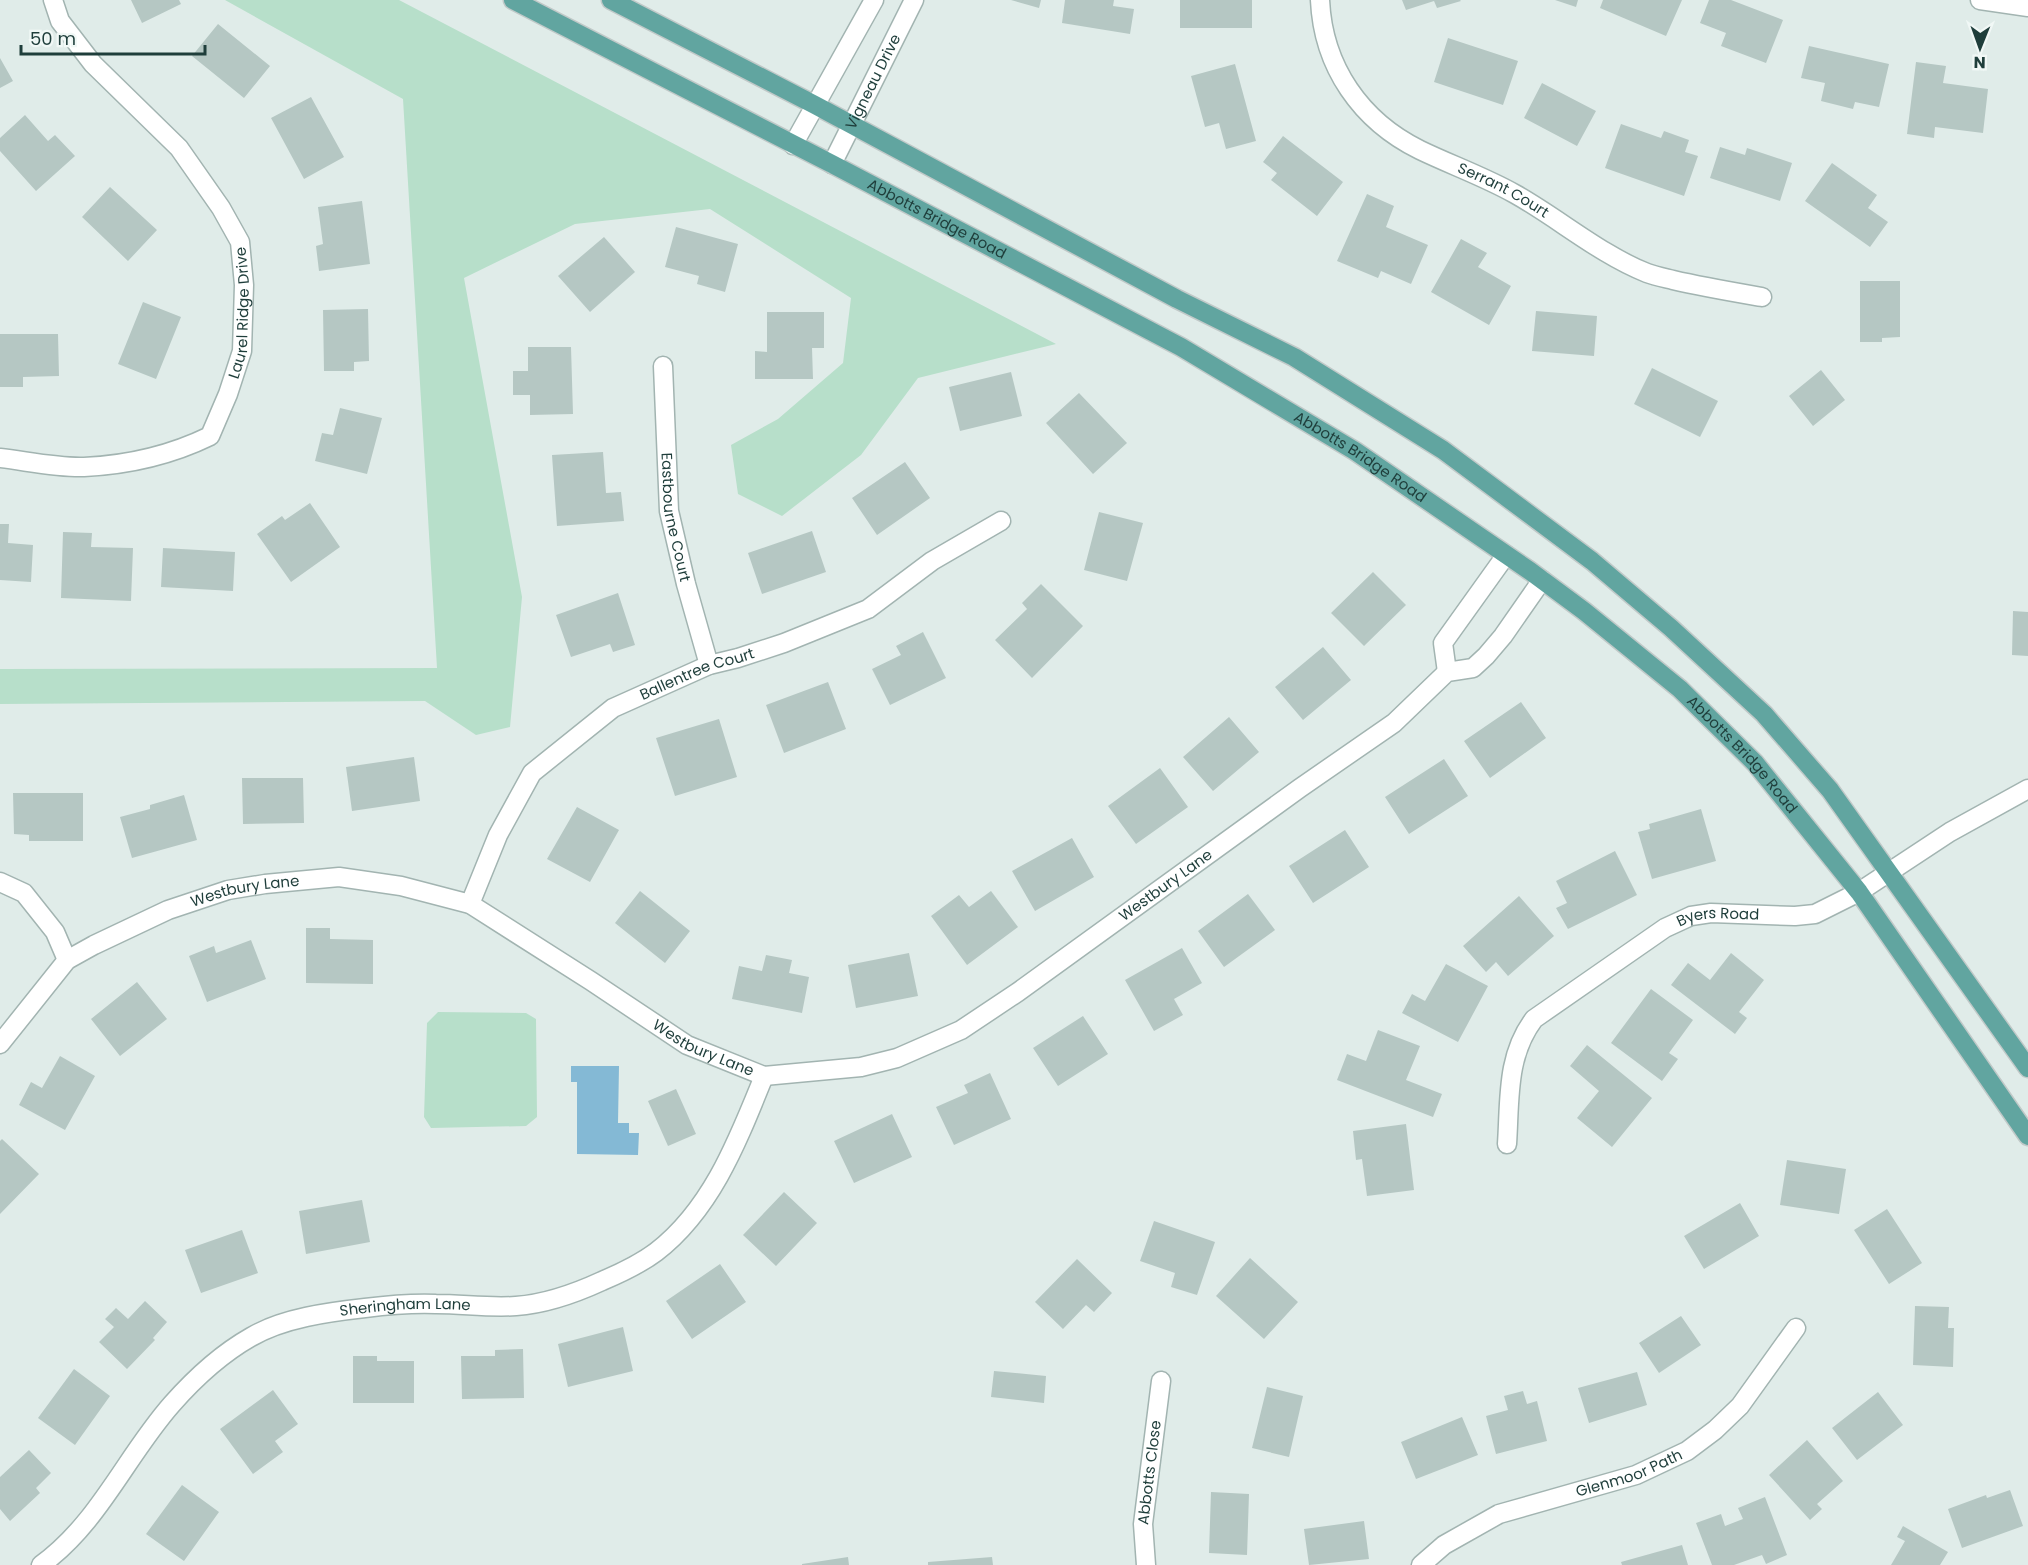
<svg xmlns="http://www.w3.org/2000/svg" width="2028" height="1565" viewBox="0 0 2028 1565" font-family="Poppins,sans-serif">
<rect width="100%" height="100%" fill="#e0ece9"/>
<!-- green -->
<path fill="#b7dfca" d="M225,0H399L1056,344L918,378L861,455L782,516L738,494L731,445L778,419L843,363L851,298L710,209L575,224L464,278L522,597L510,727L476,735L425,701L0,704V669L437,668L403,99Z
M438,1012L526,1013L536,1019L537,1117L526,1126L431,1128L424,1117L427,1023Z"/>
<!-- water -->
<path fill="#84b9d5" d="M571,1066H619L618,1123H629V1133H639L638,1155L577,1154V1082H571Z"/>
<!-- building -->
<path fill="#b5c7c3" d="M131,0H179L181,4L142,23Z
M1011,0H1041L1039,8Z
M1065,0H1114L1113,6L1134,9L1130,34L1062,23Z
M1180,0H1252V28H1180Z
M1402,0H1460L1461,1L1437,8L1434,1L1406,10Z
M1555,0H1578L1576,7Z
M1603,0H1682L1666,36L1600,8Z
M1709,0H1731L1783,20L1766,63L1721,46L1726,33L1700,23Z
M218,24L270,66L244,98L192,56Z
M1448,38L1518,61L1503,105L1434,82Z
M1809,46L1889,64L1879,107L1855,102L1853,109L1821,101L1825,83L1801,78Z
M0,58L13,81L0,88Z
M1916,62L1946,66L1943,83L1988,89L1983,133L1935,127L1934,138L1907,134Z
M1235,64L1256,141L1226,149L1219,123L1205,127L1191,76Z
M1542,83L1596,111L1577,146L1524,118Z
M311,97L344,157L304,179L271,118Z
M25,115L48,141L55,135L75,156L36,191L0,151V138Z
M1621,124L1661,138L1664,131L1689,140L1685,152L1698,156L1684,196L1605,168Z
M1283,136L1343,182L1317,216L1271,180L1277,173L1263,162Z
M1720,147L1745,155L1747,148L1792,163L1780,201L1710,178Z
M1832,163L1877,195L1868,208L1888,222L1870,247L1805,201Z
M110,187L157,230L128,261L82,217Z
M1367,194L1394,206L1386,227L1428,245L1411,284L1381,271L1378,278L1337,261Z
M362,201L370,264L319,271L316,246L323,244L318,207Z
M676,227L738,244L725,292L697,284L699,276L665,267Z
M604,237L635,272L590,312L558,276Z
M1461,239L1487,253L1478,267L1511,286L1489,325L1431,292Z
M1860,281H1900V337L1882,338V342H1860Z
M143,302L181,317L156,379L118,364Z
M368,309L369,361L354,362V371H324L323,310Z
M1536,311L1597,316L1594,356L1532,351Z
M767,312H824V348H812L813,379H755V351L767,352Z
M0,334H58L59,376L23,377V387H0Z
M528,347H571L573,414L530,415V395H513V371H528Z
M1652,368L1718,401L1700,437L1634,404Z
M1821,370L1845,400L1813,426L1789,396Z
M1011,372L1022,416L960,431L949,387Z
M1079,393L1127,443L1093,474L1046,423Z
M340,408L382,418L367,474L315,461L322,433L333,435Z
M603,452L606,493L621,492L624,521L557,526L552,455Z
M905,462L930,498L877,535L852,498Z
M310,503L340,547L291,582L257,534L282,516L285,520Z
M1099,512L1143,523L1127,581L1084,570Z
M0,524H9L8,543L33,545L31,582L0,580Z
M812,531L826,572L762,594L748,553Z
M63,532L92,533L91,547L133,548L131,601L61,598Z
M163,548L235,552L233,591L161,587Z
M1373,572L1406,605L1364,646L1331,613Z
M1041,584L1083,626L1032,678L995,640L1027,609L1022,603Z
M618,593L635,645L613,652L610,644L571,657L556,615Z
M2013,611L2028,612V656L2012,655Z
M923,632L946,678L890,705L872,669L901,655L896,646Z
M1323,647L1351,680L1303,720L1275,687Z
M828,682L846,729L784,753L766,705Z
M1521,702L1546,738L1490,778L1464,741Z
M1229,717L1259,752L1213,791L1183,757Z
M719,719L737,777L675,796L656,738Z
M414,757L420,801L352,811L346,767Z
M1444,759L1468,796L1409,834L1385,797Z
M1160,768L1188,807L1136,844L1108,806Z
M242,778H303L304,823L243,824Z
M13,793H83V841H29V835L14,834Z
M184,795L197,840L132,858L120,817L150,809V805Z
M577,807L619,830L590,882L547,859Z
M1701,809L1716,861L1652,879L1638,832L1650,829L1649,824Z
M1345,830L1369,867L1313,903L1289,866Z
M1072,838L1094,877L1035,911L1012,871Z
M1615,851L1637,895L1568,929L1556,908L1567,903L1556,881Z
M640,891L690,931L665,963L615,923Z
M991,891L1018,927L967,965L931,916L959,895L969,907Z
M1248,894L1275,930L1224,967L1198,931Z
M1519,896L1554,936L1508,976L1496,962L1486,972L1463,946Z
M306,928H330V939L373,940V984L306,983Z
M251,940L266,979L207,1002L189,956L214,946L216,953Z
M1182,948L1202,983L1174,999L1183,1015L1154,1031L1125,980Z
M909,953L918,996L856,1008L848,965Z
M1731,953L1764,980L1739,1012L1747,1018L1735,1034L1671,985L1688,963L1710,980Z
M766,955L792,960L789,973L809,977L802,1013L732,999L739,966L762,971Z
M1446,964L1488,986L1458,1042L1402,1013L1412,994L1425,1001Z
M137,982L167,1019L120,1056L91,1019Z
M1651,989L1693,1020L1669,1053L1678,1059L1662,1081L1611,1043Z
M1083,1016L1108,1054L1058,1086L1033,1048Z
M1378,1030L1420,1046L1406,1080L1442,1094L1433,1117L1337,1080L1347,1054L1366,1061Z
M1587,1045L1652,1098L1612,1147L1577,1118L1599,1091L1570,1066Z
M60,1056L95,1076L65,1130L19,1105L31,1082L42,1088Z
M990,1073L1011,1119L954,1145L936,1107L968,1093L964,1085Z
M676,1089L696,1134L668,1146L648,1101Z
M892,1114L912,1157L854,1183L834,1141Z
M1406,1124L1414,1190L1367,1196L1362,1159L1356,1160L1353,1131Z
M2,1139L39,1174L0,1214V1141Z
M1787,1160L1846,1169L1839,1214L1780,1205Z
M784,1192L817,1223L776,1266L743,1235Z
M362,1200L370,1242L306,1254L299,1211Z
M1740,1203L1759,1236L1704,1269L1684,1236Z
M1887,1209L1922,1263L1889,1284L1854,1230Z
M1154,1221L1215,1242L1197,1295L1171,1287L1175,1273L1140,1261Z
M242,1230L258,1273L201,1293L185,1250Z
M1250,1258L1298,1302L1264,1339L1216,1296Z
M1077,1259L1112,1293L1094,1312L1086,1305L1063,1329L1035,1302Z
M720,1264L746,1302L692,1339L666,1301Z
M145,1301L167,1322L153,1338L155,1340L127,1369L99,1342L114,1327L105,1319L116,1308L128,1319Z
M1915,1306L1949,1307L1948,1328H1954L1953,1367L1913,1365Z
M1681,1316L1701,1345L1659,1373L1639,1343Z
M623,1327L633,1371L568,1387L558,1344Z
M523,1349L524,1398L462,1399L461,1356H495V1350Z
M353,1356H377V1361H414V1403H353Z
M74,1369L110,1396L75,1445L38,1418Z
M994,1371L1046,1376L1044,1403L991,1397Z
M1637,1372L1647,1405L1589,1423L1578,1388Z
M1267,1387L1303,1396L1289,1457L1252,1448Z
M273,1390L298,1424L275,1441L283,1452L253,1474L220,1429Z
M1523,1391L1527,1404L1537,1401L1547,1441L1496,1454L1486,1416L1508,1410L1504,1396Z
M1878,1392L1903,1425L1857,1460L1832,1428Z
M1462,1417L1478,1455L1416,1479L1401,1442Z
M1807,1440L1843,1481L1817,1504L1822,1509L1810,1520L1769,1475Z
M29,1450L51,1473L36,1488L40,1493L10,1521L0,1509V1477Z
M182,1485L219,1512L184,1561L146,1534Z
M2010,1490L2023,1526L1962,1548L1948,1509L1986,1495L1987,1498Z
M1211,1492L1249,1494L1247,1555L1209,1553Z
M1765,1497L1787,1555L1766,1564L1762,1555L1734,1565H1712L1696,1523L1721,1514L1725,1526L1743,1519L1738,1508Z
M1364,1521L1369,1559L1309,1565L1304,1529Z
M1903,1526L1948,1552L1940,1565H1891L1905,1541L1897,1537Z
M1682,1545L1688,1565H1622L1621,1562Z
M848,1557L849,1565H802V1564Z
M992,1557L993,1565H928V1562Z"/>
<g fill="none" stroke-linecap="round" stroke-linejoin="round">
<defs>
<g id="minor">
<path id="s1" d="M1320,0C1323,67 1361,121 1420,150C1451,165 1485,177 1515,194C1558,218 1601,255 1647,273C1655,276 1665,278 1673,280C1703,287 1733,292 1762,297"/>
<path d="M1980,0L2028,7"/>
<path d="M793,145L874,0"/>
<path id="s2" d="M832,164L914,0"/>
<path id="s3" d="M663,366L669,511L686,584L709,665"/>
<path id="s4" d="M0,458C26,461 58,468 84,467C127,465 171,455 210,436L228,394L242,351L244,285L240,242L221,208L179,148L93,64L60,21L53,0"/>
<path d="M1447,672L1443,643L1506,555"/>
<path d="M0,882L24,893L55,932L67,960"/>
<path id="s5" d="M470,904L498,835L532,773L613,708L709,665L738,658L784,643L868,609L932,561L1001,521"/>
<path id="s6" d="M0,1044L67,960L94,945L168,910L228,890L265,884L339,877L401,886L470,904L591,981L687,1045L764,1076L861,1067L897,1058L961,1030L1018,992L1300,788L1394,723L1447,672L1473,668L1486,656L1503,636L1542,580"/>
<path id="s7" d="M1507,1144C1510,1100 1506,1056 1534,1019L1665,928L1691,916L1711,913L1795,916L1815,914L1859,892L1950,832L2028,789"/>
<path id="s8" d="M41,1565C99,1523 126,1456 172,1404C195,1378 221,1354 251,1337C283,1318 329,1312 365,1308C389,1305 412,1303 436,1304C463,1304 489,1308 516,1306C545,1304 576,1293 602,1281C621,1273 640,1264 656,1252C712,1209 738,1140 764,1076"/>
<path id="s9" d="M1146,1565L1143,1524L1161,1381"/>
<path id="s10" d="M1421,1565L1444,1545L1499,1514L1636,1475L1687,1451L1715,1430L1740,1406L1796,1328"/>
</g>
<g id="major">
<path id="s11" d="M513,0L832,164L1181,347L1355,451L1530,571L1584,611L1680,689L1755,763L1859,892L2028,1136"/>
<path d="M611,0L815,105L1177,299L1294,357L1443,450L1592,561L1671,628L1764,714L1830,790L2028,1068"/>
</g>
</defs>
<!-- minor casing -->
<use href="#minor" stroke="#a2b4b1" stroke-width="21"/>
<!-- major casing -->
<use href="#major" stroke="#c0c9c8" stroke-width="21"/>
<!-- minor -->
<use href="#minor" stroke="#fff" stroke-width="18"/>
<!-- major -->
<use href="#major" stroke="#61a5a0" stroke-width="18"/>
</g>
<g text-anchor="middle" stroke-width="4.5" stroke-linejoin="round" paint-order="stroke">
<!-- street labels -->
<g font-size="15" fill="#1f3e3b" stroke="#f1f8f6">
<text dy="5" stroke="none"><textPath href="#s2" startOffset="92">Vigneau Drive</textPath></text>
<text dy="5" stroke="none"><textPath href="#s1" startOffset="282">Serrant Court</textPath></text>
<text dy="5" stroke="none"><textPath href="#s11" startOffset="477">Abbotts Bridge Road</textPath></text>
<text dy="5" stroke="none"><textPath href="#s4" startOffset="344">Laurel Ridge Drive</textPath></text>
<text dy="5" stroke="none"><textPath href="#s11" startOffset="963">Abbotts Bridge Road</textPath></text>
<text dy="5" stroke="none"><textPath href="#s3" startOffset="152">Eastbourne Court</textPath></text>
<text dy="5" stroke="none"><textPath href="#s5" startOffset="340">Ballentree Court</textPath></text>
<text dy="5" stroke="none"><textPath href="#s11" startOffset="1449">Abbotts Bridge Road</textPath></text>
<text dy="5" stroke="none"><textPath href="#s6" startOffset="1326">Westbury Lane</textPath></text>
<text dy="5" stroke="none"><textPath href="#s6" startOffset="300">Westbury Lane</textPath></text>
<text dy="5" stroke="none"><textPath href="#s7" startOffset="345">Byers Road</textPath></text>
<text dy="5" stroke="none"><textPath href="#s6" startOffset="804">Westbury Lane</textPath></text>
<text dy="5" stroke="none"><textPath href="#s8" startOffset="471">Sheringham Lane</textPath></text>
<text dy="5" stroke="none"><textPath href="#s10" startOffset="230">Glenmoor Path</textPath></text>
<text dy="5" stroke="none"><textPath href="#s9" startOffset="93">Abbotts Close</textPath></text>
</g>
</g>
<!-- north arrow -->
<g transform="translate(1980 48) rotate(181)" stroke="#f1f8f6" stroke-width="4.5" paint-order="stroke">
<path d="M0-4.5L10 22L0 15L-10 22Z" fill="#1f3e3b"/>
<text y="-9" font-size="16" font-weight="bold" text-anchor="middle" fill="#1f3e3b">N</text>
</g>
<!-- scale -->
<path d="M21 45v9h184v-9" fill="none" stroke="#1f3e3b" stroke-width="3"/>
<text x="30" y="45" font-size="18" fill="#1f3e3b" stroke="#f1f8f6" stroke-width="4.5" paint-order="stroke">50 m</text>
</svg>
